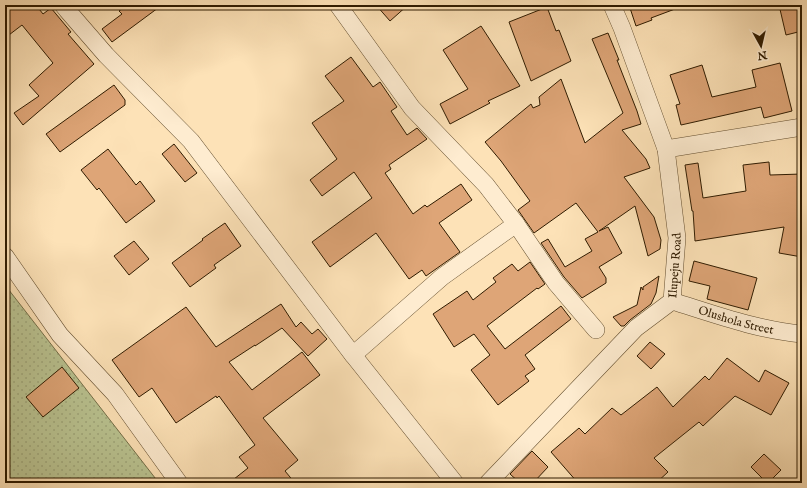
<svg xmlns="http://www.w3.org/2000/svg" width="807" height="488" viewBox="0 0 807 488" font-family="'IM FELL English',serif">
<defs>
<pattern id="grass-dots" width="8" height="8" patternUnits="userSpaceOnUse"><rect width="8" height="8" fill="#bac492"/><path d="M2 2h.1M6 6h.1" fill="none" stroke="#a0a87c" stroke-width="1.8" stroke-linecap="round"/></pattern>
</defs>
<rect width="100%" height="100%" fill="#fde2b7"/>
<filter id="stains"><feTurbulence type="fractalNoise" baseFrequency=".005" numOctaves="4"/><feColorMatrix values="0 0 0 0 .2 0 0 0 0 .09 0 0 0 0 .02 0 0 0 .5 -.17"/></filter>
<radialGradient id="worn" r=".72"><stop offset=".6" stop-color="#630" stop-opacity="0"/><stop offset="1" stop-color="#630" stop-opacity=".3"/></radialGradient>
<!-- grass -->
<path fill="url(#grass-dots)" stroke="#747049" d="M5,285L159,483H5Z"/>
<!-- building -->
<path fill="#dea577" stroke="#2f1b00" d="M5,5H36L43,14L51,8L71,32L68,34L94,64L23,125L14,113L39,96L29,85L53,63L22,25L5,38Z
M127,5H162L112,42L102,29L122,14L119,11Z
M376,5H408L390,21Z
M629,5H683V6L651,18L652,20L636,26Z
M779,5H802V31L786,35Z
M547,7L556,31L559,30L571,61L531,81L509,22Z
M481,26L520,86L488,101L490,103L450,124L440,104L468,89L443,50Z
M608,33L619,60H617L637,111L641,124L622,130L646,159L650,168L624,177L654,217L661,240L660,249L648,256L635,206L599,231L608,227L622,253L599,267L606,278V283L582,298L564,277L541,243L548,239L565,267L592,251L585,239L598,232L576,203L534,233L518,210L530,201L501,161L485,142L531,104L533,108L540,105L539,97L561,79L585,143L623,113L592,39Z
M351,57L373,87L380,82L397,107L391,111L407,135L417,128L427,139L389,165L391,169L385,173L413,214L425,205L427,207L461,184L472,200L439,223L460,252L426,276L422,270L409,279L376,233L330,267L312,242L372,198L354,172L322,196L310,180L337,159L312,123L344,101L325,76Z
M780,63L792,111L764,118L761,107L681,125L676,105L680,104L670,75L702,65L712,97L756,87L752,70Z
M114,85L125,100V105L60,152L46,134Z
M174,144L197,173L185,182L162,154Z
M108,149L136,185L140,181L155,201L126,223L99,188L97,190L81,170Z
M769,162L770,175L802,174V257L779,253L784,227L695,241L693,211H692L685,165L698,163L703,198L746,191L743,165Z
M225,223L241,246L214,265L216,268L190,287L172,263L203,240L202,239Z
M134,241L149,259L129,275L114,256Z
M694,261L757,278L748,310L707,299L710,286L689,281Z
M530,262L545,284L538,289L537,288L487,326L505,349L561,306L571,319L525,355L535,369L525,376L529,381L498,405L471,370L490,355L474,334L454,347L433,314L467,291L473,300L496,282L493,278L512,264L518,271Z
M659,276L656,293L651,304L630,320L624,326H621L613,317L637,305L641,287L643,290V287Z
M281,304L296,327L301,322L312,334L318,329L327,339L308,356L282,328L255,346V345L229,362L252,390L302,352L320,375L263,418L298,460L285,471L295,483H229L248,468L239,457L255,445L219,396L217,398L216,396L176,423L152,388L139,397L112,360L186,307L216,347Z
M650,342L665,354L651,369L637,356Z
M727,358L759,382L765,370L789,383L771,415L735,396L703,426L699,422L654,458L668,472L656,483H578L551,452L579,428L585,434L612,408L621,415L657,387L673,407L705,376L709,380Z
M62,367L79,388L43,417L26,397Z
M532,451L548,467L533,483H520L510,474Z
M764,454L781,470L768,483H767L751,467Z"/>
<g fill="none" stroke-linecap="round" stroke-linejoin="round">
<defs>
<g id="street">
<path d="M63,5L67,10L106,55L191,141L353,355L455,483"/>
<path d="M338,5L412,108L486,185L516,224L556,283L596,330"/>
<path d="M666,149L802,127"/>
<path d="M5,256L60,335L115,394L179,483"/>
<path id="s1" d="M672,301C714,314 757,330 802,334"/>
<path d="M353,355L442,277L516,224"/>
<path id="s2" d="M488,483L636,328L672,301L677,238L666,149L622,28L612,5"/>
</g>
</defs>
<!-- street casing -->
<use href="#street" stroke="#624d2e" stroke-width="18"/>
<!-- street -->
<use href="#street" stroke="#feecd0" stroke-width="17"/>
</g>
<g text-anchor="middle" stroke-width="3" stroke-linejoin="round" paint-order="stroke">
<!-- street labels -->
<g font-size="12" fill="#2f1b00" stroke="#feecd0">
<text dy="4" stroke="none"><textPath href="#s2" startOffset="295">Ilupeju Road</textPath></text>
<text dy="4" stroke="none"><textPath href="#s1" startOffset="67">Olushola Street</textPath></text>
</g>
</g>
<!-- margin -->
<rect width="807" height="488" fill="none" stroke="#fde2b7" stroke-width="20"/>
<rect x="6" y="6" width="795" height="476" fill="none" stroke="#2f1b00" stroke-width="2"/>
<rect x="10" y="10" width="787" height="468" fill="none" stroke="#2f1b00"/>
<!-- north arrow -->
<g transform="translate(761 46) rotate(172)" stroke="#feecd0" stroke-width="3" paint-order="stroke">
<path d="M0-3L7 15L0 10L-7 15Z" fill="#2f1b00"/>
<text y="-6" font-size="11" font-weight="bold" text-anchor="middle" fill="#2f1b00">N</text>
</g>
<rect width="100%" height="100%" filter="url(#stains)"/>
<rect width="100%" height="100%" fill="url(#worn)"/>
</svg>
